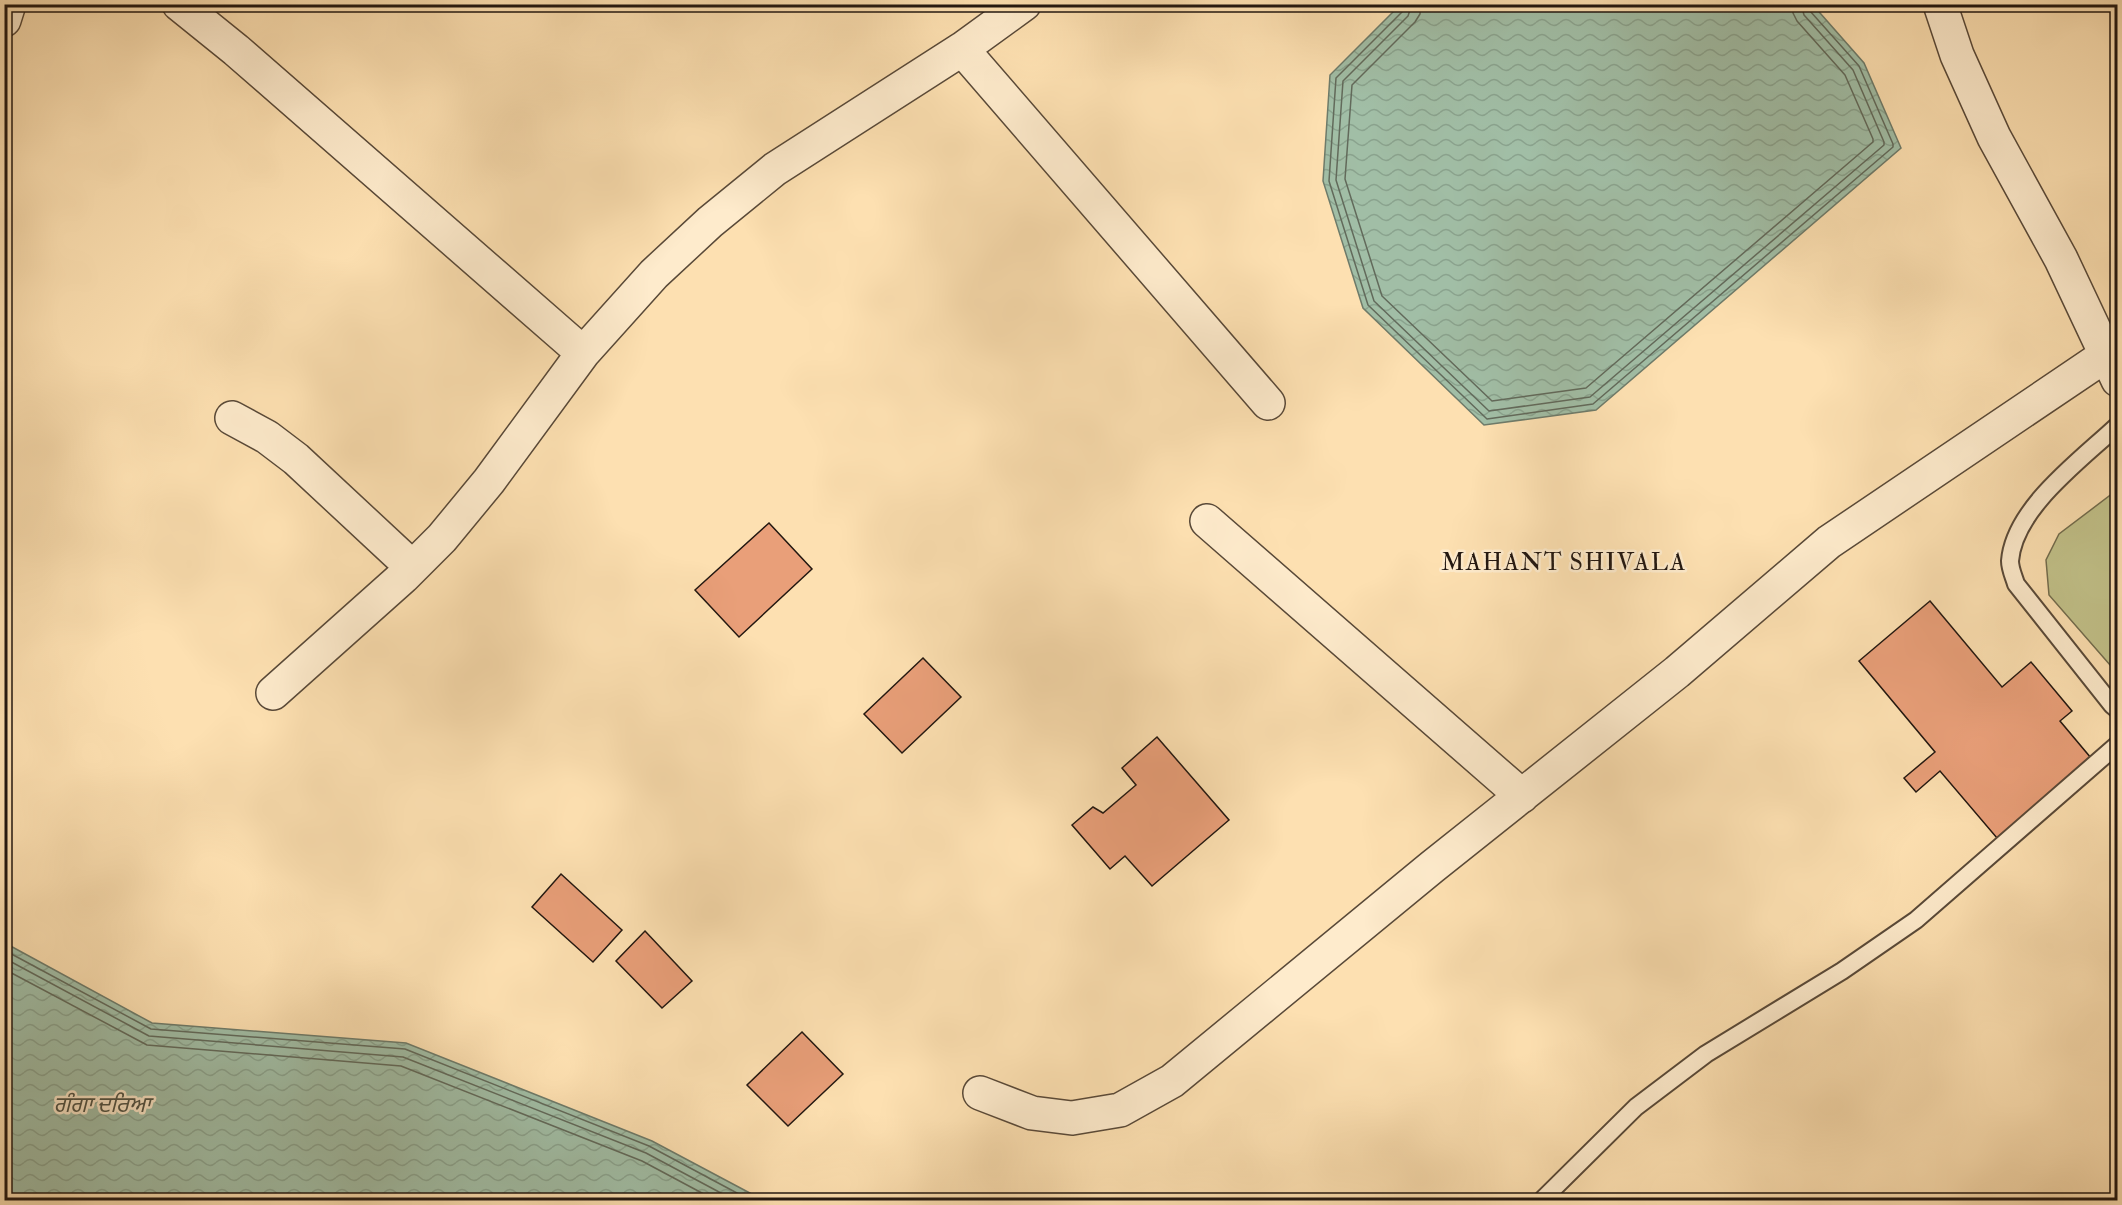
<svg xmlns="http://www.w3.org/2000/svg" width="2122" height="1205" viewBox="0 0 2122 1205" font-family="'IM FELL Double Pica','Noto Sans Gurmukhi',serif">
<defs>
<pattern id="water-waves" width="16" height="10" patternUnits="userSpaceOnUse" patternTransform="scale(1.5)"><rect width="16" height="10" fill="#a1bea6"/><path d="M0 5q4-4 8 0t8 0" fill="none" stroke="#8aa38e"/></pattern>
</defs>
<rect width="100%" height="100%" fill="#fde0b1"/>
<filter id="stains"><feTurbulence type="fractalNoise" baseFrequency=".00333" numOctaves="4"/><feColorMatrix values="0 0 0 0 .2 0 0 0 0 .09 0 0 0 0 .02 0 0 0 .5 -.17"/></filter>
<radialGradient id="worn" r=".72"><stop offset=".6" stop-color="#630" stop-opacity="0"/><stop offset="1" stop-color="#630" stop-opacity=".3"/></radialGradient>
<!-- grass -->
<path fill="#c2c28a" stroke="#726c4d" stroke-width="1.5" d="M2117,490V673L2049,595L2046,560L2059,534Z"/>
<!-- water -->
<path fill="url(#water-waves)" stroke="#6e7b6a" stroke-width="1.5" d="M1401,4L1813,5L1864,63L1901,148L1596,410L1484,425L1363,308L1323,181L1330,75Z
M5,943L152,1023L406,1043L652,1141L763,1200H5Z"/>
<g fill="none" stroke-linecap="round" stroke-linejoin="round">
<!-- shore -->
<path stroke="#626a5b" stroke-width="1.5" d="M1404,4L1403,11L1336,78L1329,181L1368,305L1487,419L1593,404L1893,147V144L1859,66L1810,11L1809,4
M1412,4L1408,16L1343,81L1336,180L1374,301L1489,411L1590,397L1884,145V142L1853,70L1804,15L1801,4
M1421,4L1420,14L1415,22L1352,85L1345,179L1382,296L1492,401L1586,388L1873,142V139L1845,75L1797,21L1793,13L1792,4
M4,950L151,1029L405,1049L649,1146L750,1200
M4,958L149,1036L403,1057L646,1153L734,1200
M4,969L147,1045L401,1066L642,1161L715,1200"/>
</g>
<!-- building -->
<path fill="#e99f79" stroke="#221710" stroke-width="1.5" d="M769,523L812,569L739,637L695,590Z
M1930,601L2002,687L2031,662L2072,711L2060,721L2091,758L1997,838L1940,771L1916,792L1904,778L1935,752L1859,661Z
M923,658L961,697L902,753L864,714Z
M1157,737L1229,820L1152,886L1125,856L1110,869L1072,825L1093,807L1103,813L1136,785L1122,768Z
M561,874L622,930L593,962L532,907Z
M645,931L692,981L662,1008L616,961Z
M802,1032L843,1074L788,1126L747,1085Z"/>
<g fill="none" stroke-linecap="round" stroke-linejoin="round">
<defs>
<path id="service" d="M2118,425C2081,460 2014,508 2010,561C2010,569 2014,577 2016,584L2112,705L2118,710
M1542,1200L1636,1107L1706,1054L1842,971L1916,920L2118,744"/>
<path id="minor" d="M179,4L236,50L583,353
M1940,4L1957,55L1994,137L2061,259L2118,380
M4,20L9,4
M962,49L1268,403
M232,418L267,437L296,459L412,567
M1207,521L1522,796
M273,693L403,577L442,538L489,481L583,353L654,274L710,222L775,169L962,49L1024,4
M980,1093L1032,1113L1072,1118L1120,1110L1172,1081L1432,867L1677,672L1829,542L2106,355"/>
</defs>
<!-- service casing -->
<use href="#service" stroke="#594938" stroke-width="20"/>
<!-- minor casing -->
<use href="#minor" stroke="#594938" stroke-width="36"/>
<!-- service -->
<use href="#service" stroke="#feebcc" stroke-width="16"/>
<!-- minor -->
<use href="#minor" stroke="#feebcc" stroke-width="33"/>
</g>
<g text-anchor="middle" stroke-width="5" stroke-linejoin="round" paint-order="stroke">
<!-- water labels -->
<g font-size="22" font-style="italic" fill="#4e5144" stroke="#feebcc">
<text x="102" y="1112">ਗੰਗਾ ਦਰਿਆ</text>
</g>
<!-- quarter labels -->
<g font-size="24" letter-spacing="1.5" fill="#221710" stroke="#feebcc">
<text x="1564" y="570">MAHANT SHIVALA</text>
</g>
</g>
<!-- margin -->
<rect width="2122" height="1205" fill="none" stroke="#fde0b1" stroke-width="24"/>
<rect x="6" y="6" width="2110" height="1193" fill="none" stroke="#221710" stroke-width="3"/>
<rect x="12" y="12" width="2098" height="1181" fill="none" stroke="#221710" stroke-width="1.5"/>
<rect width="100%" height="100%" filter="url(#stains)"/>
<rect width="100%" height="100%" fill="url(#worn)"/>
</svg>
